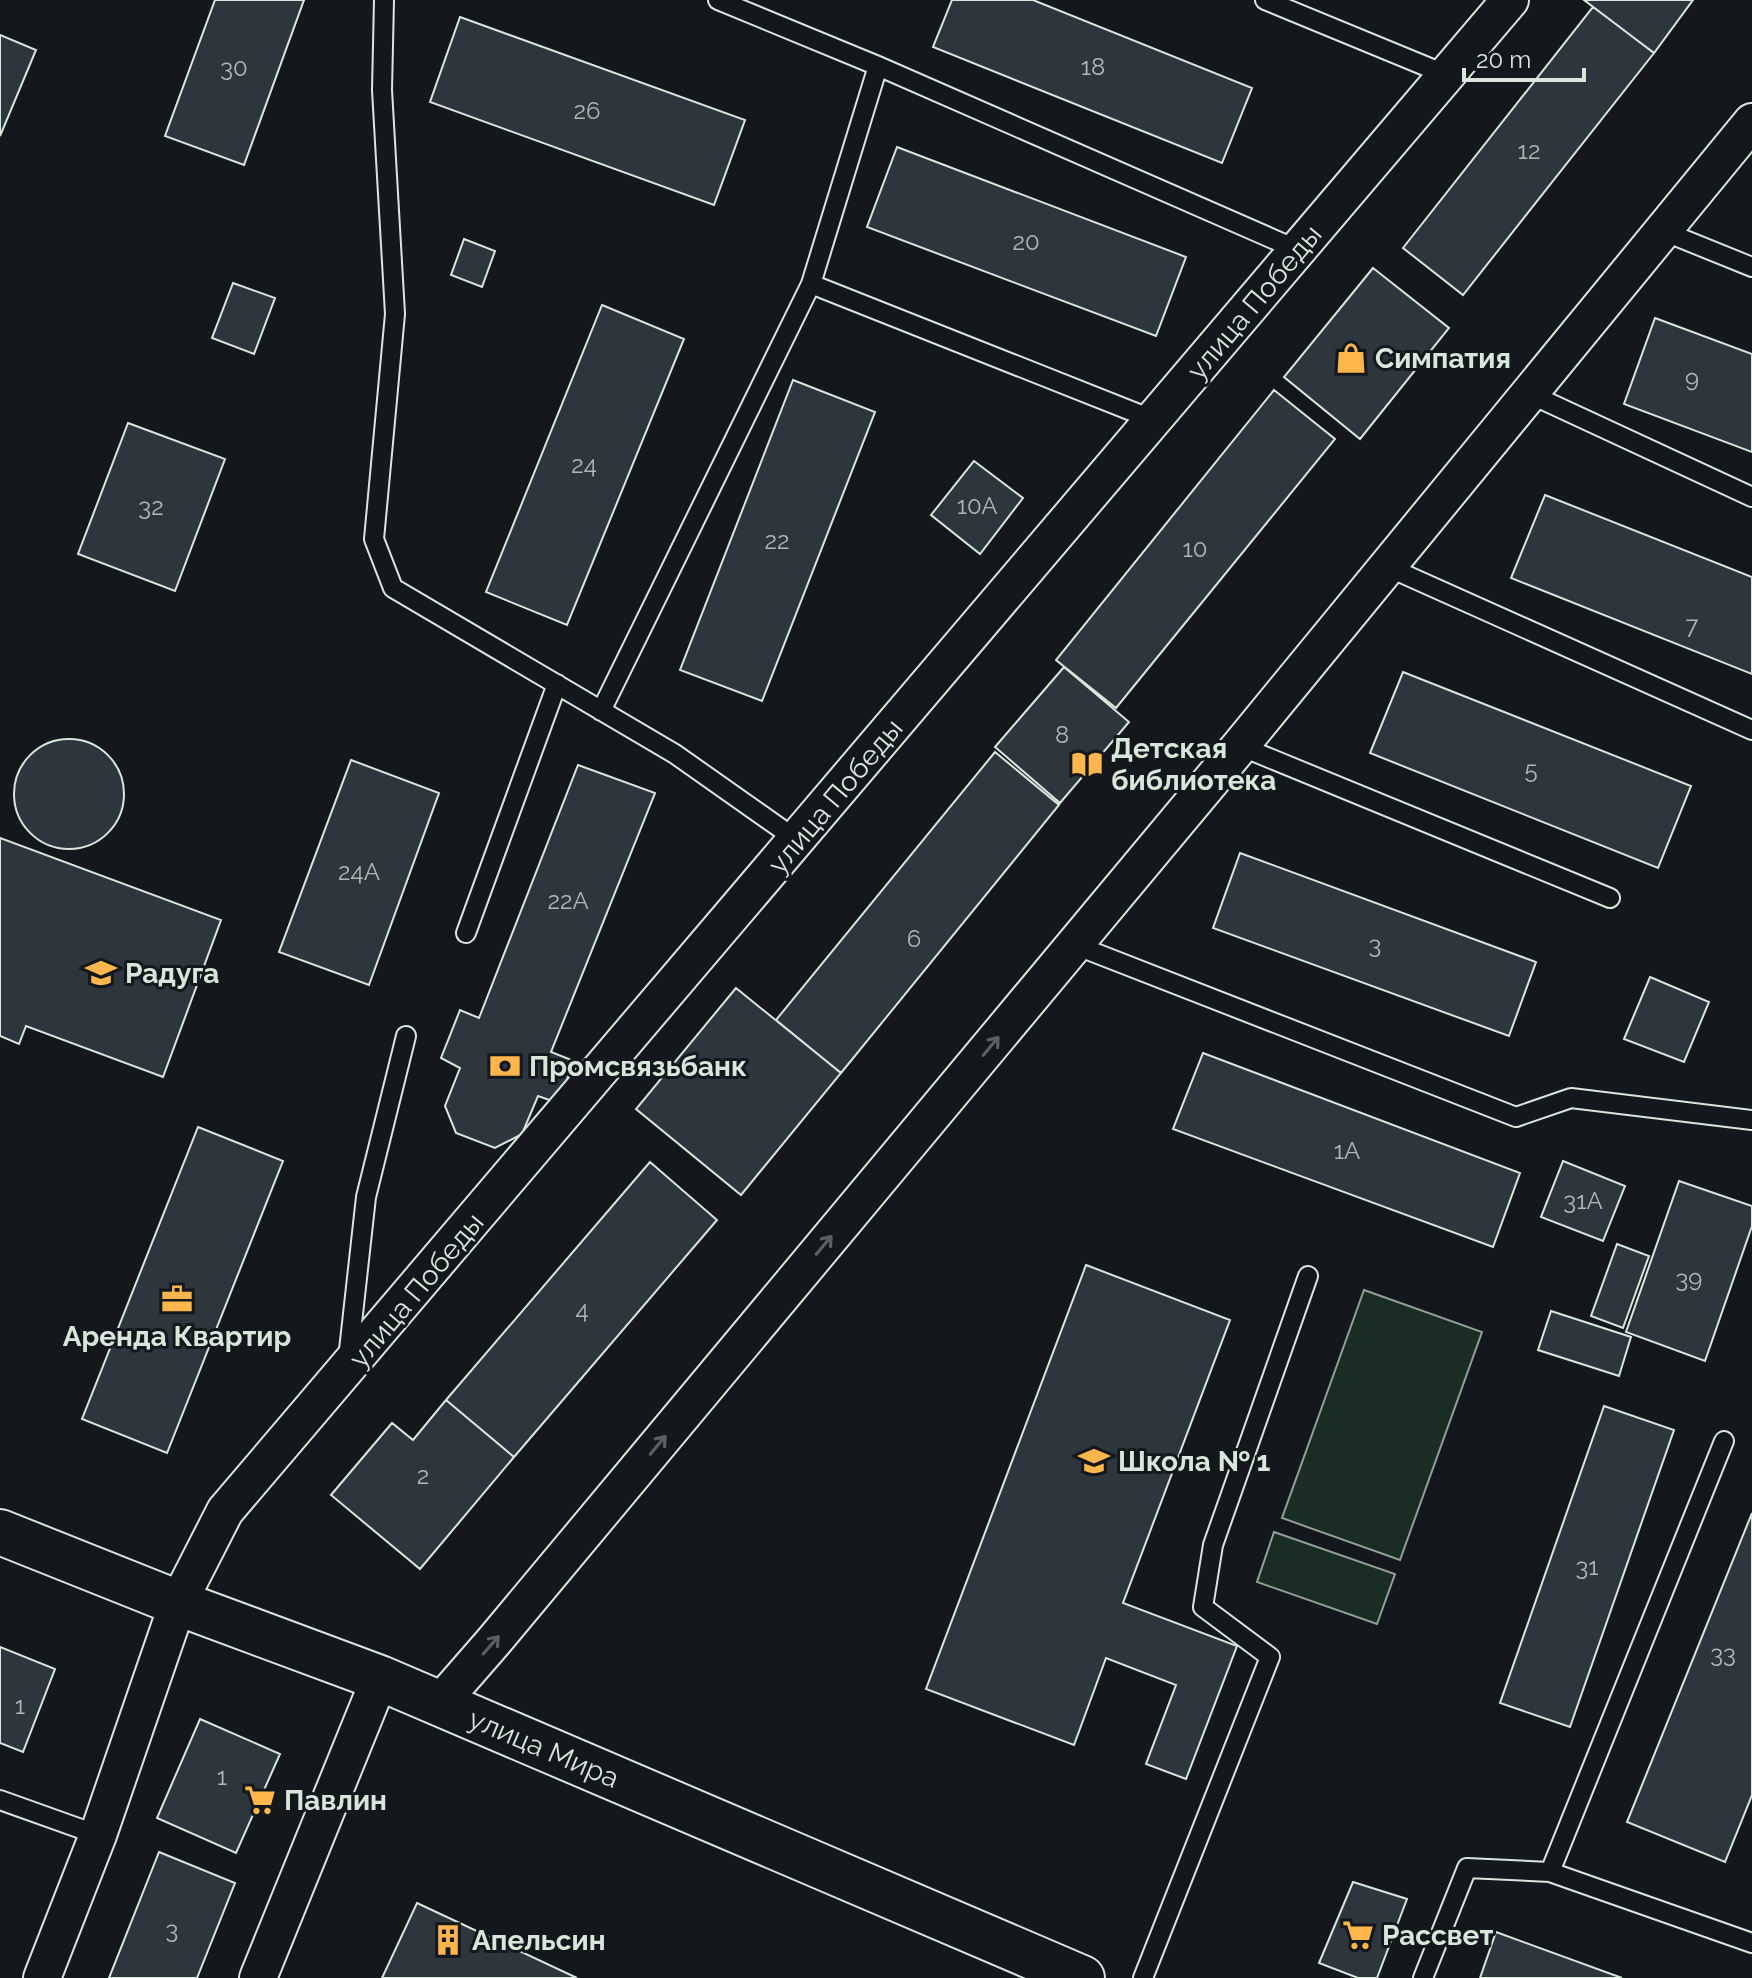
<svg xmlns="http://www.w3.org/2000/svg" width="1752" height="1978" viewBox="0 0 1752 1978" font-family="Raleway,sans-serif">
<rect width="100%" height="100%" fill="#14181c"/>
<!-- green -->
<path fill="#1a2d24" stroke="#939e99" stroke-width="2" d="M1364,1290L1482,1332L1400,1560L1282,1518Z
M1274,1532L1395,1574L1377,1624L1257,1582Z"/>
<!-- building -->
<path fill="#2c363c" stroke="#d8e6dc" stroke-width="2" d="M215,0H304L244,165L165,136Z
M952,0H1033L1252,88L1222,163L933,47Z
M1584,0H1693L1654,53Z
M1593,7L1654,53L1463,295L1403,248Z
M460,17L745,120L714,205L430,102Z
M0,35L36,50L0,136Z
M897,147L1186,257L1156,336L867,227Z
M464,239L495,251L482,287L451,275Z
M1373,268L1449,328L1360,439L1284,377Z
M233,283L275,298L254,354L212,338Z
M602,305L684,339L567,625L486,592Z
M1655,318L1752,354V452L1624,404Z
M793,380L875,412L762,701L680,670Z
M1274,390L1335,439L1116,708L1056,660Z
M128,423L225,459L175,591L78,554Z
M974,461L1023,498L980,554L931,515Z
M1545,495L1752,577V674L1511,578Z
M1064,667L1129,722L1060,803L995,747Z
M1403,672L1691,786L1658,868L1370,753Z
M14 794a55 55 0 1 1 110 0a55 55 0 1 1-110 0Z
M995,752L1059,805L841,1073L776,1020Z
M351,760L439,793L369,985L279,952Z
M578,765L655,793L551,1052L574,1061L558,1103L538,1096L522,1134L495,1148L456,1133L445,1106L460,1068L441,1058L460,1010L479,1018Z
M0,838L221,920L163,1077L26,1026L19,1044L0,1036Z
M1240,853L1536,962L1509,1036L1213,928Z
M1650,977L1709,1002L1684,1062L1624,1039Z
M736,988L841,1073L741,1195L636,1109Z
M1203,1053L1520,1173L1493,1247L1173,1129Z
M198,1127L283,1161L167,1453L82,1419Z
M1563,1161L1625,1186L1603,1241L1541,1217Z
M650,1162L717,1220L514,1457L446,1400Z
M1679,1181L1752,1206V1226L1705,1361L1626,1332Z
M1617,1244L1649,1256L1623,1328L1591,1316Z
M1086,1265L1230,1320L1123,1603L1237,1646L1186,1779L1146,1764L1176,1685L1106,1658L1074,1745L926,1689Z
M1551,1311L1631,1337L1619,1376L1538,1350Z
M446,1400L514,1457L420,1569L331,1495L392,1423L413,1440Z
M1604,1406L1674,1430L1570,1727L1500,1703Z
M1752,1513V1795L1725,1862L1627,1822Z
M0,1647L55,1669L23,1752L0,1743Z
M200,1719L280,1754L236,1853L157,1818Z
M159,1852L235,1883L197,1978H109Z
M1353,1882L1407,1899L1377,1978H1358L1319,1963Z
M417,1903L577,1978H382Z
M1496,1932L1622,1978H1480Z"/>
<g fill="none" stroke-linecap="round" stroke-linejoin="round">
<defs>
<path id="service" d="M384,0L382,90L395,314L374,539L393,588L675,754L797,840
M718,0L878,66L1298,250
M1265,0L1447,75
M1663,231L1752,267
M811,284L1154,420
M1530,394L1752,497
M1388,567L1752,730
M601,711L811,284L878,66
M1240,746L1610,898
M466,933L557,684
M1075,945L1516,1117L1571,1098L1752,1120
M348,1359L366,1197L406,1036
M0,1800L98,1835
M1550,1872L1724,1441
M1143,1978L1270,1657L1203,1607L1213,1545L1308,1276
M1423,1978L1467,1868L1550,1872L1752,1943"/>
<path id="minor" d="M440,1703L494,1641L1240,746L1752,122
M42,1978L98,1835L178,1603L225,1511L1510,0
M258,1978L380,1678"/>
<path id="tertiary" d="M0,1532L178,1603L380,1678L1082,1978"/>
</defs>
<!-- service casing -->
<use href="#service" stroke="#d8e6dc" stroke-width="22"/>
<!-- minor casing -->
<use href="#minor" stroke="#d8e6dc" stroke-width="40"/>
<!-- tertiary casing -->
<use href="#tertiary" stroke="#d8e6dc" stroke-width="48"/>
<!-- service -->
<use href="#service" stroke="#14181c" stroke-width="18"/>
<!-- minor -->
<use href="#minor" stroke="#14181c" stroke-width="36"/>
<!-- tertiary -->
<use href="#tertiary" stroke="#14181c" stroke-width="44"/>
</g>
<!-- one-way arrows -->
<defs><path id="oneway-shaft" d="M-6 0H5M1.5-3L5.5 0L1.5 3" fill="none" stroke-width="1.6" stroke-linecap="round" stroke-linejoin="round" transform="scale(2)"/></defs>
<g stroke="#59605f">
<use href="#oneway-shaft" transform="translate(991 1046) rotate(-50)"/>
<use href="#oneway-shaft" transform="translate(824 1245) rotate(-50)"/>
<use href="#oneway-shaft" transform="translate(658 1445) rotate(-50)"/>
<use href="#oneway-shaft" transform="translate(491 1645) rotate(-49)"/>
</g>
<!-- icons -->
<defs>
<symbol id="shop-bare" viewBox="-9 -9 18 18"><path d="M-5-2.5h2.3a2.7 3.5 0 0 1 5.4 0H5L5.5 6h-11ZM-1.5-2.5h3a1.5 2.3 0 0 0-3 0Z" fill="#ffb74d" stroke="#14181c" stroke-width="2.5" paint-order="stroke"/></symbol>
<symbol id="library-bare" viewBox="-9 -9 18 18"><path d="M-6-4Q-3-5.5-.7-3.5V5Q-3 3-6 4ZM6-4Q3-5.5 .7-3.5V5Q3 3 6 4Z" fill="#ffb74d" stroke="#14181c" stroke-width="2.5" paint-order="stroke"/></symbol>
<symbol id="school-bare" viewBox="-9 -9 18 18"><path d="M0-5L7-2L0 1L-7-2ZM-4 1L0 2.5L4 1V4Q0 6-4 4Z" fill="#ffb74d" stroke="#14181c" stroke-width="2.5" paint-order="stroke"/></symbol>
<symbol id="bank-bare" viewBox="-9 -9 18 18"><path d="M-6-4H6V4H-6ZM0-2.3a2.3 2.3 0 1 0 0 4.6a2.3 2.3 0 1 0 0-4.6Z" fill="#ffb74d" stroke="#14181c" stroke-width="2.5" paint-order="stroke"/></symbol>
<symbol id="office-bare" viewBox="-9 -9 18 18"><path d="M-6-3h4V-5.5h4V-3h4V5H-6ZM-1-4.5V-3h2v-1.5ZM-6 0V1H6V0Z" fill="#ffb74d" stroke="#14181c" stroke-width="2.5" paint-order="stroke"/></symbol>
<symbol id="supermarket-bare" viewBox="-9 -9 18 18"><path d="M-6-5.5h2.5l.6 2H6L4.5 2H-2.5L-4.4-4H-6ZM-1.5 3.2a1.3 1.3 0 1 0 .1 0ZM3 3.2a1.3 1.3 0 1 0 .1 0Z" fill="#ffb74d" stroke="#14181c" stroke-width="2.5" paint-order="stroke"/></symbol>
<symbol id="building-bare" viewBox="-9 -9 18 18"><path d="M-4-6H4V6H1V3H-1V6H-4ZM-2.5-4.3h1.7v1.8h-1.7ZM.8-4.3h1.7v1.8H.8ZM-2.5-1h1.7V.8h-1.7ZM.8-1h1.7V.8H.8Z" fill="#ffb74d" stroke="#14181c" stroke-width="2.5" paint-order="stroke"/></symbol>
</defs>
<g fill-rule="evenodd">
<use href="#shop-bare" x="1329" y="336" width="44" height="44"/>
<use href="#library-bare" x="1065" y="742" width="44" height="44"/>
<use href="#school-bare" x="79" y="951" width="44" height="44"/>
<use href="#bank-bare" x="483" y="1044" width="44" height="44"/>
<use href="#office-bare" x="155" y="1277" width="44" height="44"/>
<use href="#school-bare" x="1072" y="1439" width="44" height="44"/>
<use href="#supermarket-bare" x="238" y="1778" width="44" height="44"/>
<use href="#supermarket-bare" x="1336" y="1913" width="44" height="44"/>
<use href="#building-bare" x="426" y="1918" width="44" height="44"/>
</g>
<g text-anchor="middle" stroke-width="6" stroke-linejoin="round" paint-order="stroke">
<!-- number labels -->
<g font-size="24" fill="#adbab4">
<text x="1093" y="75">18</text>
<text x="234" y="76">30</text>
<text x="587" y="119">26</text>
<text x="1529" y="159">12</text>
<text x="1026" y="250">20</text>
<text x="1692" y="387">9</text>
<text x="584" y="473">24</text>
<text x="977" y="514">10А</text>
<text x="151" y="515">32</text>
<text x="777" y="549">22</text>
<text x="1195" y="557">10</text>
<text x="1692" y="634">7</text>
<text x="1062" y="743">8</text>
<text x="1531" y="778">5</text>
<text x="359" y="880">24А</text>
<text x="568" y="909">22А</text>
<text x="914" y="947">6</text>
<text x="1375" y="953">3</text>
<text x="1347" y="1159">1А</text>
<text x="1583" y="1209">31А</text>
<text x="1689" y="1287">39</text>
<text x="582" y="1318">4</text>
<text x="423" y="1484">2</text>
<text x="1587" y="1575">31</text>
<text x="1723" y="1662">33</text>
<text x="20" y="1714">1</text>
<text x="222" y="1785">1</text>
<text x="172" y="1938">3</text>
</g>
<!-- street labels -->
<g font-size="28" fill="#d8e6dc" stroke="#14181c">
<text transform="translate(1254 302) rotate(-50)" y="10">улица Победы</text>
<text transform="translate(835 796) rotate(-50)" y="10">улица Победы</text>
<text transform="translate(416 1290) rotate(-50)" y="10">улица Победы</text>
<text transform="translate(544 1748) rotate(23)" y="10">улица Мира</text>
</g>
<!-- poi labels -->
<g font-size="28" font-weight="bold" fill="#d8e6dc" stroke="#14181c" text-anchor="start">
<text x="1375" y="368">Симпатия</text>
<text x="1111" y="758">Детская<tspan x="1111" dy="32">библиотека</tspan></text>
<text x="125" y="983">Радуга</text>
<text x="529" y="1076">Промсвязьбанк</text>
<text x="177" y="1346" text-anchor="middle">Аренда Квартир</text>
<text x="1118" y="1471">Школа № 1</text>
<text x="284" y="1810">Павлин</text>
<text x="1382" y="1945">Рассвет</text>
<text x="472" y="1950">Апельсин</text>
</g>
</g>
<!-- scale -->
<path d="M1464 68v12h120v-12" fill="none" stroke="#d8e6dc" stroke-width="4"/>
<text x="1476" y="68" font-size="24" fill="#d8e6dc" stroke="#14181c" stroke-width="6" paint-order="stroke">20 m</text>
</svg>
